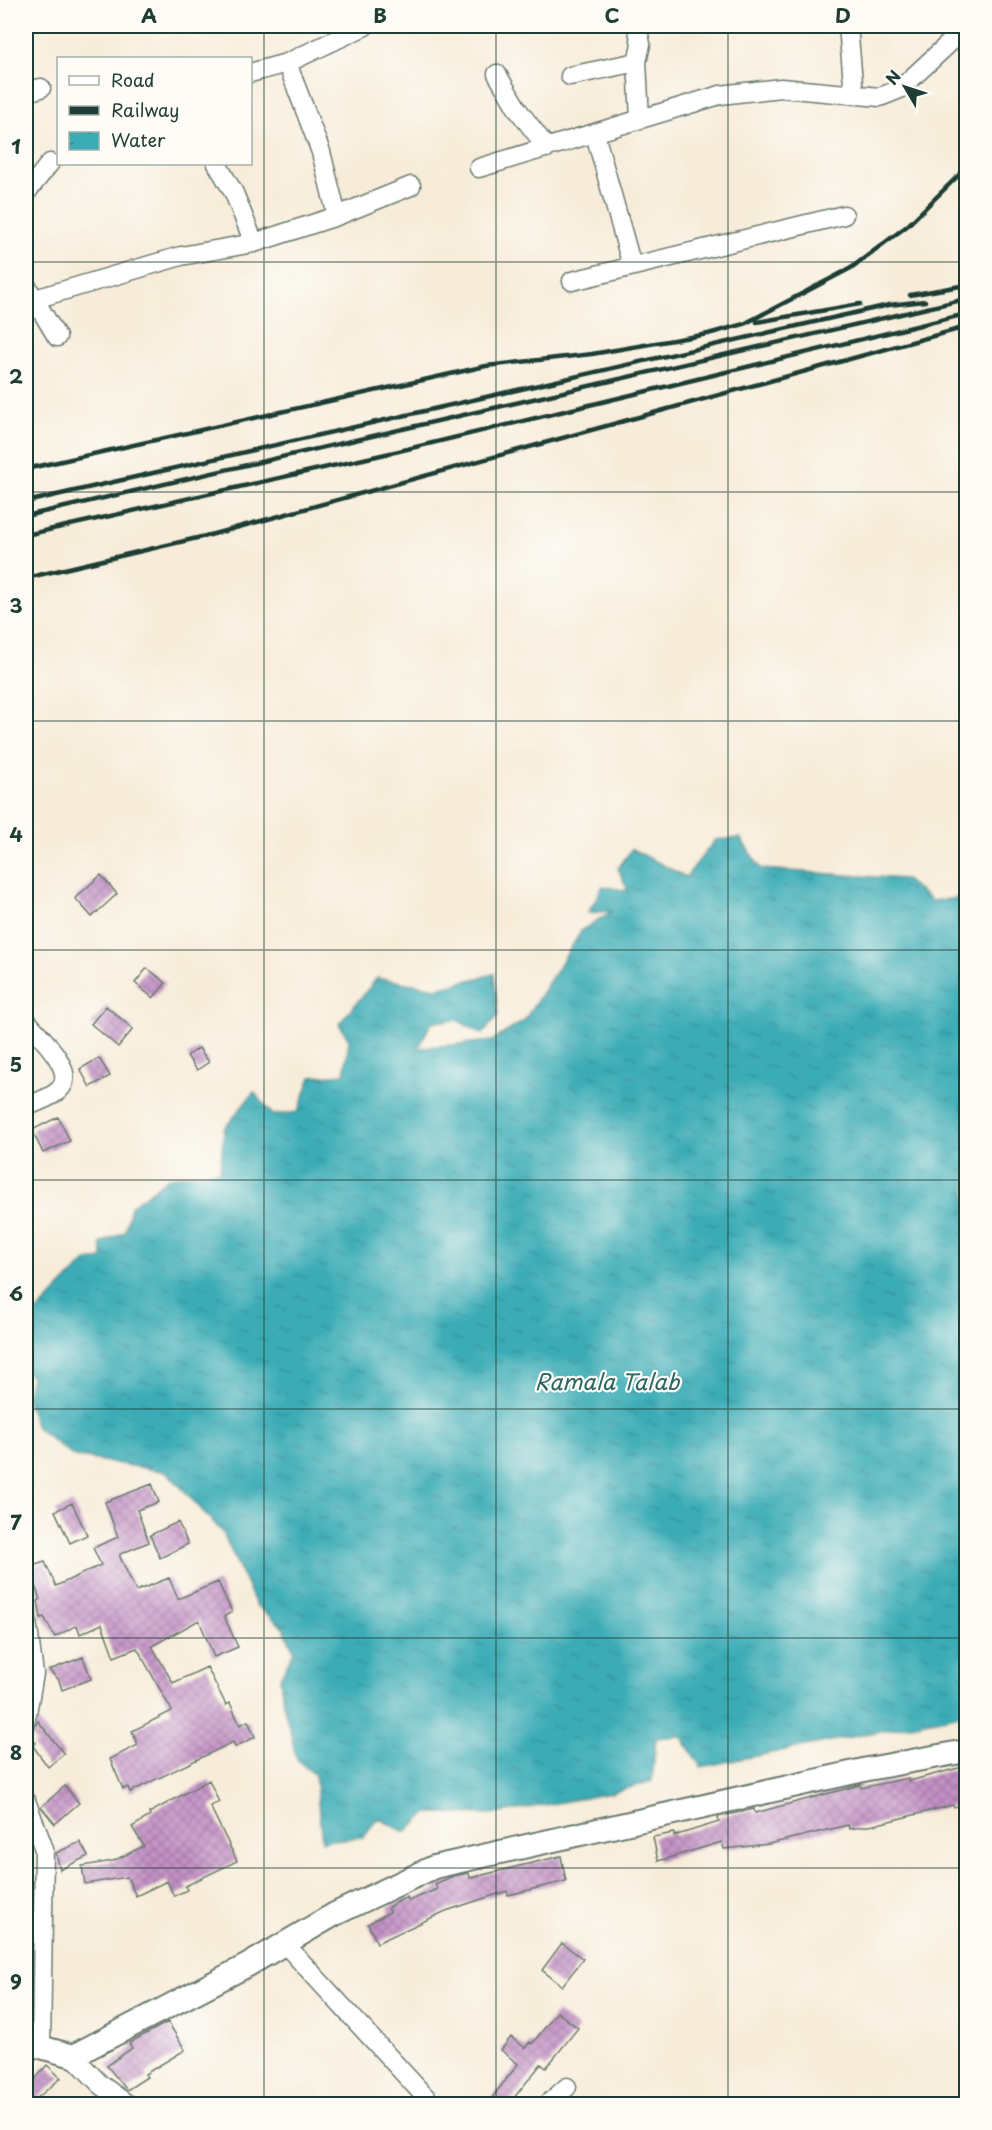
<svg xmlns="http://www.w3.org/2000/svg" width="992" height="2130" viewBox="0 0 992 2130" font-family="'Playpen Sans',sans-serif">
<defs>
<pattern id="water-ripples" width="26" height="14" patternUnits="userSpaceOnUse" patternTransform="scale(1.5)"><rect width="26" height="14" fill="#3bacb6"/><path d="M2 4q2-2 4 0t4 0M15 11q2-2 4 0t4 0" fill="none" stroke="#318d95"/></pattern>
<pattern id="building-cross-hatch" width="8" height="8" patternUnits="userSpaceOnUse" patternTransform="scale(1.5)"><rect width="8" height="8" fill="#c491c6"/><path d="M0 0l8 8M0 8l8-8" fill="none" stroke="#9f78a2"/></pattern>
</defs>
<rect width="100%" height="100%" fill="#fdfcf7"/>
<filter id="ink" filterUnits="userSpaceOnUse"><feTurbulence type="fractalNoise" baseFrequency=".0167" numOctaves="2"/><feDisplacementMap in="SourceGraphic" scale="12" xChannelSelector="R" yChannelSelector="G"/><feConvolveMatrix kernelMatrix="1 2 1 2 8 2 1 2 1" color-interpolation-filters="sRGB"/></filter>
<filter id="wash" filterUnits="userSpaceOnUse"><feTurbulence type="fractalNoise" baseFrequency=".008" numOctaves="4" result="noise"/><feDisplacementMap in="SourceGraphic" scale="24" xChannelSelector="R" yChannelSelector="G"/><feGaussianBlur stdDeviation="1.35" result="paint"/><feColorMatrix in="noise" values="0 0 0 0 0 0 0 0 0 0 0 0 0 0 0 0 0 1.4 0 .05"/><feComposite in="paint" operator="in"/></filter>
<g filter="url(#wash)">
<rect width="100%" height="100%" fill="#f7ecd9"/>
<!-- water -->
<path fill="url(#water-ripples)" stroke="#2d7475" stroke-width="1.5" d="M740,838L761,869L904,879L932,901L966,897V1714L701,1767L681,1736L656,1738L652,1781L611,1793L496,1814L428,1813L405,1832L378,1818L363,1837L322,1841L315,1775L297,1760L283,1703L280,1678L294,1651L283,1627L256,1605L223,1533L167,1472L73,1456L36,1427L26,1398L31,1377L26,1371V1323L86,1261L103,1259L101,1243L125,1232L131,1206L170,1177L220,1171L224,1129L254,1092L273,1115L298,1112L311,1077L344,1074L349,1040L339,1024L377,978L437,988L494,974L498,1015L483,1034L457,1020L432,1022L418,1048L492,1041L524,1021L582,930L612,911L588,913L603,886L628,891L618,868L632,849L686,877L715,840Z"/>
<g id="blocks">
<!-- building -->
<path fill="url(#building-cross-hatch)" d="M101,875L117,894L92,917L75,898Z
M147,968L166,983L153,998L135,983Z
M106,1006L133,1029L118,1047L91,1024Z
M199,1048L209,1062L197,1070L187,1056Z
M99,1058L110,1076L90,1087L80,1069Z
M58,1117L70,1141L43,1153L32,1130Z
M152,1484L159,1502L137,1510L149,1542L120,1554V1557L136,1591L169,1578L178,1599L218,1582L232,1612L224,1616L238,1647L214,1657L199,1620L152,1646L173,1683L207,1667L226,1705L230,1703L240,1725L248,1721L255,1737L235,1747L233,1742L130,1792L128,1787L123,1789L110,1759L138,1745L132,1731L172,1711L137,1648L114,1657L102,1624L80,1634L77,1625L55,1637L44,1617L41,1618L38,1601L40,1600L29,1567L45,1562L56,1586L101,1565L93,1548L118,1537L105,1502Z
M72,1503L87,1535L70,1543L55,1511Z
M178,1522L188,1544L160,1558L150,1535Z
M83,1657L91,1679L62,1690L59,1680L49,1670Z
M38,1721L64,1754L48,1767L33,1746L36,1743L30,1736Z
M966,1766V1804L954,1807L953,1805L874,1825L849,1829L848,1825L769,1844L724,1849L722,1842L658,1861L653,1837L674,1833V1836L719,1822L718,1817L754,1809L755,1813L860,1785L861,1788L908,1778L909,1781Z
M209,1780L219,1802L210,1806L237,1861L185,1886L187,1890L174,1896L167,1881L136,1896L127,1877L85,1884L82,1866L113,1861L144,1846L132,1827L150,1816L149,1813Z
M65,1786L79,1803L55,1824L41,1807Z
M80,1842L88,1856L60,1870L56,1853Z
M561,1856L566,1881L508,1895L507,1891L479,1900L446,1911L377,1943L368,1924L390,1912L388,1907L407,1897L409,1901L437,1889L435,1884L453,1876L469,1873L470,1878Z
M562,1943L583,1959L562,1986L542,1970Z
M557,2012L578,2028L546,2068L541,2064L509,2104H487L518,2064L501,2050L511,2037L525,2048L530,2042L532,2044Z
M168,2022L185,2050L145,2074L147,2077L127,2090L107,2066L132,2048L129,2043Z
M47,2065L61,2078L30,2104H26V2090Z"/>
</g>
</g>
<g filter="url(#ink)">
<use href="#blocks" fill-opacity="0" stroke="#6b7a6e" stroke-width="1.5"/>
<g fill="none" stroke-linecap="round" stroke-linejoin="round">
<defs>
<path id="minor" d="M637,26L641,44L637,62L640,119
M848,26L854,94
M287,63L321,152L337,216
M250,73L287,63L365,26
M497,74L518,110L547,148
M570,76L637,62
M26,92L41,88
M595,134L632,266
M217,164L234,193L254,243
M479,168L720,95L781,88L880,97L900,89L958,35L962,26
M26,193L50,163
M572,281L844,215
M26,285L57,337
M35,299L181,256L254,243L337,216L411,186
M26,1020C38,1035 79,1071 59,1090C51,1098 36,1102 26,1107
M26,1613L34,1674L26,1719
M26,1801L44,1849L41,2047
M285,1944L432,2104
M73,2056L100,2084L127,2104
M548,2104L567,2087"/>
<path id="tertiary" d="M26,2043L73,2056L248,1965L335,1914L434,1867L868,1769L966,1751"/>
</defs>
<!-- minor casing -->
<use href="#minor" stroke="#6b7a6e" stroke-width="21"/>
<!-- tertiary casing -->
<use href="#tertiary" stroke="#6b7a6e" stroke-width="26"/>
<!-- minor -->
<use href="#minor" stroke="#fff" stroke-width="18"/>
<!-- tertiary -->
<use href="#tertiary" stroke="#fff" stroke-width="22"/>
<!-- rail -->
<path stroke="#1f3d34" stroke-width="4.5" d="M910,295L966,285
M757,322L860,304
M26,469L486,366L592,354L708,334L744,324L851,268L907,226L966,168
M26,502L889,305L925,301
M26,516L966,299
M26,535L399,451L966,314
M26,578L210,535L966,327"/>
</g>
</g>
<!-- grid -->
<path fill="none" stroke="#1f3d34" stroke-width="1.5" stroke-opacity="0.55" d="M264,26V2104M496,26V2104M728,26V2104M26,262H966M26,492H966M26,721H966M26,950H966M26,1180H966M26,1409H966M26,1638H966M26,1868H966"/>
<g text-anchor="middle" stroke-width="4.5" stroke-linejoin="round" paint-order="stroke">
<!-- water labels -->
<g font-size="22" font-style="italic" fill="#296462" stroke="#fdfcf7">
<text x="607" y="1390">Ramala Talab</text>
</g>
</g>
<!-- margin -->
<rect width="992" height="2130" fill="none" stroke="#fdfcf7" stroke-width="66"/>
<!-- legend -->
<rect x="57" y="57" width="195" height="108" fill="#fdfcf7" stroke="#a4b0a9" stroke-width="1.5"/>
<rect x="69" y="76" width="30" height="9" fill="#ffffff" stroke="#a4b0a9" stroke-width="1.5"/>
<text x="111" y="87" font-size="18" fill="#1f3d34">Road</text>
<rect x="69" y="106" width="30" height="9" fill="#1f3d34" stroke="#a4b0a9" stroke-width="1.5"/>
<text x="111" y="117" font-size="18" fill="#1f3d34">Railway</text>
<rect x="69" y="132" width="30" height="18" fill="url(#water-ripples)" stroke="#a4b0a9" stroke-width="1.5"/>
<text x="111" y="147" font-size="18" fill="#1f3d34">Water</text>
<!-- north arrow -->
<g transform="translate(905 87) rotate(309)" stroke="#fdfcf7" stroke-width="4.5" paint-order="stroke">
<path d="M0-4.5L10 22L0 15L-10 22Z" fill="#1f3d34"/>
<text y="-9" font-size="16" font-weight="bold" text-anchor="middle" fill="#1f3d34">N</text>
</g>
<rect x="33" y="33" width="926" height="2064" fill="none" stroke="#1f3d34" stroke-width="2"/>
<g font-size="20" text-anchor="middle" font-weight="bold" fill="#1f3d34">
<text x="149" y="23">A</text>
<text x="380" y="23">B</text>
<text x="612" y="23">C</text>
<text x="843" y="23">D</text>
<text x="16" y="154">1</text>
<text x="16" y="384">2</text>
<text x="16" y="613">3</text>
<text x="16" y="842">4</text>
<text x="16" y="1072">5</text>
<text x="16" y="1301">6</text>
<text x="16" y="1530">7</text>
<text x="16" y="1760">8</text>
<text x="16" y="1989">9</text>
</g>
</svg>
